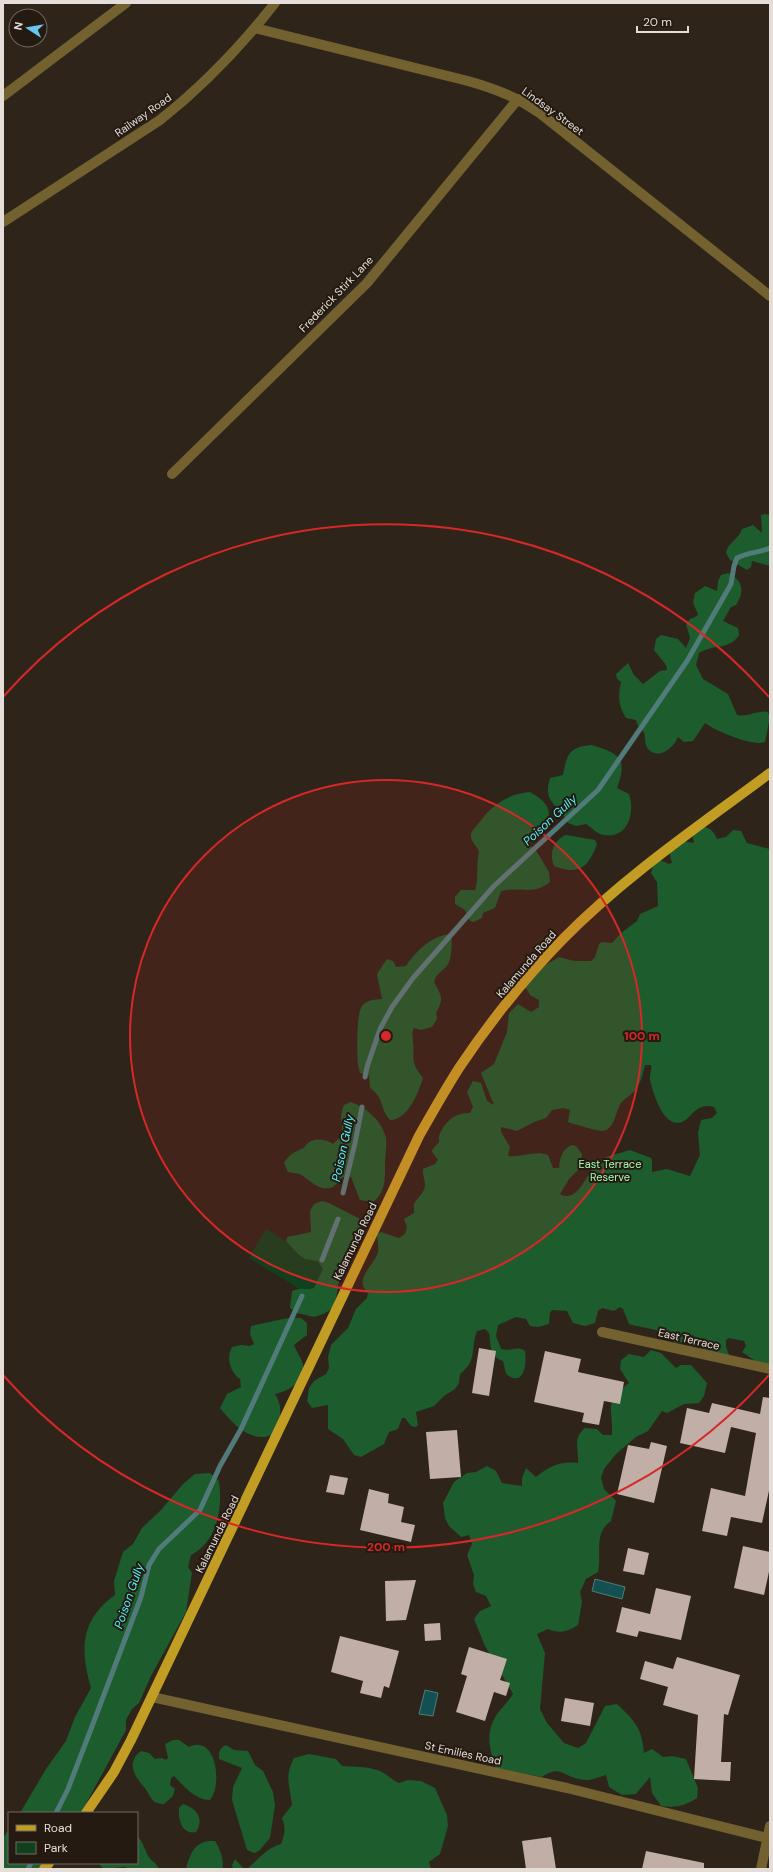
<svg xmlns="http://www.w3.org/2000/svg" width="773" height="1872" viewBox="0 0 773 1872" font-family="'DM Sans',sans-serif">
<rect width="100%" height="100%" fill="#2e241a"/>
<!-- green -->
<path fill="#10401d" d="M266,1229L331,1269L314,1298L249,1258Z"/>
<!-- forest -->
<path fill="#1d5c2d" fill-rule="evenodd" d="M765,514L770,515V566L752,561L751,567L747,570L730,560L726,553C728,542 739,539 742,529L753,525L762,533L761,515Z
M728,573C743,580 745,592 736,605L731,607L723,621L738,628L739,635C730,650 713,644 699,653L696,665L703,679L728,694L737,715C747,718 758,709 768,712L770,717L765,742C754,747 715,731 705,723L693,741L684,742L678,737C674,747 659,761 648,749C644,744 646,738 644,733C642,728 637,727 636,720L626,718C618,705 618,696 621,682L617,679L616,674L628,663L634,675L643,684L660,671L667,670L666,665L654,650L656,639L661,635L678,639L686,648L690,638L686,624L690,619L697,616L698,614L693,603L695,593L705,586L717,591L718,581L721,575Z
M592,745C620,754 628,758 617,788L629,794C635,811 629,839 604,835C597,834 592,828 586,824L576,826L568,823C559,804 542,804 550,778L563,775C567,754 569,747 592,745Z
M530,792C544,800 556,810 544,827C542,830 534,832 531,835L530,845L537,852L549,872L550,882C532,896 522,886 501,891L495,908L483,913L482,918L474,922L470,921L465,910L455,904V897L461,890H475C479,879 476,863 479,851C476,845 470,841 471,834C472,830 476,827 478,824C492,805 507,794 530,792Z
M702,826C710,828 714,831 717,839L726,837L733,830L741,831L747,843L770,849V1371L742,1352L746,1346L744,1341L729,1338L726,1340V1347L730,1357L702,1349L701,1347L705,1339L703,1338L696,1343H694V1335L684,1338L683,1342L675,1343C667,1328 644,1329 629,1324L623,1309L620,1307L614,1311L602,1308L598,1311L595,1323L585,1326L573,1323L567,1311L552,1310L550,1313L549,1324L538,1327L530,1326L526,1319L516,1317L498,1325L496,1336L501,1349C510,1352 517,1345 525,1351C527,1364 524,1388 506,1374L503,1361C489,1356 491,1346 489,1333L485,1329L477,1331C470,1349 478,1360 460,1374L459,1383L455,1389L444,1396L434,1406L416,1412L418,1425L416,1427L411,1426L405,1418H402L398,1429L389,1432L384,1444L361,1457L354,1455L343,1439L328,1429V1405L312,1408L307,1401L309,1388L314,1381L326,1374L329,1368L328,1357L331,1345L348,1328L356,1309L367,1298L368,1293C354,1280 371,1268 377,1255C380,1248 377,1241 377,1234L381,1232L399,1238L405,1234L407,1227L404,1219L414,1213V1204C417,1198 425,1192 425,1185C425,1178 422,1175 423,1169L435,1164L438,1160L432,1152C432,1147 437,1146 439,1142C440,1140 438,1138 439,1136C444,1122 455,1112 470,1113L473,1107L467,1092L473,1081L481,1083L487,1101L494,1105L481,1073L494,1064L507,1032L509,1013L518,1004L531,1012L539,1007V1000L530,995L524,985L547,964L559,957L574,961H591L595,957L599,944L602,942L612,943L621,933L637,921L640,914L658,906L657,882L651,873L653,866L660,860L669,864L672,863L670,855V849L683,841L694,843L692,834ZM645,1065H651C652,1070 649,1076 650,1080C653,1092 663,1129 682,1122C692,1118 696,1102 714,1107L717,1113L712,1118L701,1120L698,1133L700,1155L690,1176L667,1169L652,1172V1161L651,1158L630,1150C621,1153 609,1155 601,1160C586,1170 579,1205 560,1194L569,1179L581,1167L582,1154L576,1146L572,1145C561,1150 560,1158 559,1168H553L548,1155C534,1150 522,1158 508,1156L510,1147L501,1132V1127L517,1131L534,1122L546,1118L552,1110L563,1108L570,1110L568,1122C570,1123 601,1132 603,1131C614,1130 616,1111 621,1103C626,1097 635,1093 638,1086C642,1079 643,1072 645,1065Z
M566,835L595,840L597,844C588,869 578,875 554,866C549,854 553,840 566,835Z
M452,934C451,944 453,959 446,967C440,973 436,974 434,982C442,997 444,998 436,1013L437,1019L432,1027L421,1030L414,1028C411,1034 413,1036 413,1041C415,1061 409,1060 423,1078C418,1093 408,1120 390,1120C379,1108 385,1098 370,1088L369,1076L360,1073L358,1065C357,1054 356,1014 362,1006C368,999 375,1000 382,999L377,974L387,959L393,961L396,967L406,966C416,951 432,935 452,934Z
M351,1102C367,1108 382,1121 386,1138C387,1147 385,1155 385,1163C385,1178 386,1192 373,1202L360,1200L351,1177H343C339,1180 335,1188 329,1188C319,1190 310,1181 303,1176C299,1173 294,1173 288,1172L284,1163C289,1155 293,1153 301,1149C307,1147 302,1149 306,1145C313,1137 325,1139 333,1144C351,1130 335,1124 344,1105Z
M322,1201L329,1203L360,1219C362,1241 345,1256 340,1277C337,1287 338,1296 333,1306C329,1313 320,1315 314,1317L297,1313L290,1308L292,1291C303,1286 306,1291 314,1288L323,1269L318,1261L305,1259L298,1254L286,1241L287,1237L311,1232L310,1211L314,1204Z
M288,1318H301L307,1323V1335L294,1345C296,1351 302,1359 303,1365C306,1382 288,1391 275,1394C284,1408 280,1420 274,1434C252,1445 233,1424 220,1408L227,1394L241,1387L240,1379C230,1372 226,1358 232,1347L241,1345L250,1346L254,1344L250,1334L251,1326Z
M651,1350L661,1353L676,1368L681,1365H691L707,1383L704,1396L699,1403L684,1404L667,1413L662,1411L648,1431L636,1437L616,1454L604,1469L601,1478L604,1489L616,1501L611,1521C593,1533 602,1555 598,1572L586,1579L580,1592L582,1602L578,1625C567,1632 559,1634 548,1629L537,1634L545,1653L540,1709L547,1723L564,1743L578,1748L586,1743L605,1706L617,1704C635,1721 642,1728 644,1753L652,1749L663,1757L672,1756L686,1759L698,1788L697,1798C684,1806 676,1808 661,1806L652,1793L650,1777L636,1794L622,1795L609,1787L606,1775C597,1778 588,1782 579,1779C561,1775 560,1765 542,1777L496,1768C489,1748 485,1733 497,1714C502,1707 509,1701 513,1694L485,1646L474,1619L480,1611L491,1606L486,1596L476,1592L473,1584L474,1575L467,1555L472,1544L469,1535L461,1537L449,1526L445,1518L443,1503L454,1482L467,1473L476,1472L487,1466L496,1471L502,1483L522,1486V1478L526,1468L536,1477C550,1466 560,1461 578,1463C579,1448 572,1439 585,1428L597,1429L603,1435H612C613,1407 603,1403 629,1383L620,1369L621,1360L629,1354L644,1357Z
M210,1473L219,1481C223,1508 217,1542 191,1555L188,1567L192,1573L186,1612L151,1676L139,1703L132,1709L126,1720V1730L81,1813H20L46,1769L66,1741L75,1717L91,1688C80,1650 80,1620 115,1595L114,1581L123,1552L133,1544L142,1528L161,1510L183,1484L195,1474Z
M173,1740H179L189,1747C216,1734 223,1784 210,1800C195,1800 184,1786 174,1776L171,1778L170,1785L175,1789L173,1796L164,1804C150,1804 151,1795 144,1787C134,1776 126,1762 141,1751L149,1753L155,1759L162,1758L166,1760L168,1758L165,1744Z
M226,1745L234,1750L248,1751L255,1765L263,1771L273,1792L275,1805L270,1838L259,1851L254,1853L247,1850L232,1800L233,1787L242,1768L219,1759C219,1752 219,1748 226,1745Z
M309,1754L336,1759L342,1766C354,1767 368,1766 380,1771C387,1774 392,1780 399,1783L408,1780L421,1781L435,1788L447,1815L448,1826L440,1854L429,1862L431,1869H247C259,1859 265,1849 281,1844C285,1834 286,1828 282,1818L292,1805C290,1785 284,1778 294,1758Z
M183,1804C196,1808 205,1818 196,1832C182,1835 178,1820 179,1808Z
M9,1829V1863H44L41,1869H3V1838Z
M137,1836C144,1843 144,1849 149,1857C152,1862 156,1862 159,1869H128L125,1867L103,1869L99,1863H137Z
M208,1841H215C221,1850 223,1858 223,1869H186C190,1855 193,1844 208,1841Z
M235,1859L244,1869H233L232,1865Z"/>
<!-- water -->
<path fill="#125051" stroke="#517b7a" d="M595,1579L625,1587L622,1599L592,1591Z
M425,1690L438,1693L433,1716L419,1714Z"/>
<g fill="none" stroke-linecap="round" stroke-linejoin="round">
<!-- stream -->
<path stroke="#517b7a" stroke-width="5" d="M365,1077L367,1067L380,1029L392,1007L413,978L494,886L598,790L687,661L731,584L734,566L737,558C748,552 759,553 770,548
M343,1193L355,1143L362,1107
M322,1260L338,1219
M56,1813L68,1789L91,1729L141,1597L149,1565L159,1549L200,1510L220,1466L241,1429L302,1296
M28,1869L31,1863"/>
</g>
<!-- building -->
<path fill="#c1afa7" d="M479,1348L496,1351L489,1396L472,1393Z
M545,1351L581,1359L578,1372L624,1382L620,1404L604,1401L599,1425L582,1422L584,1413L534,1402Z
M763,1397L770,1398V1486L762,1523L731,1517L727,1536L702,1531L711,1488L745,1496L756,1433L731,1427L725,1453L680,1443L687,1408L709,1413L712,1403L760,1414Z
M457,1430L461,1477L430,1479L426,1432Z
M651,1442L667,1446L654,1503L617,1494L628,1445L649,1449Z
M330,1475L348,1478L344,1495L326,1492Z
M369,1489L389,1494L388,1503L404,1507L401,1522L415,1525L411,1542L360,1530Z
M743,1546L770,1552V1567L764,1595L734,1588Z
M628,1548L649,1553L644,1575L623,1571Z
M416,1580L406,1620L386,1621L385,1581Z
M656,1588L691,1596L681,1640L639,1631L637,1637L616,1632L622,1607L650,1614Z
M440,1623L441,1640L425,1641L424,1624Z
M340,1636L399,1651L389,1688L384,1686L381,1698L360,1693L363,1681L331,1672Z
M469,1647L507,1659L500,1680L510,1683L506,1696L494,1692L485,1721L456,1712L467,1676L461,1674Z
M677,1657L740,1675L728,1715L724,1714L721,1762H731L730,1781L694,1779L698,1715L663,1705L668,1687L640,1679L645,1661L673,1669Z
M565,1698L594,1703L590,1726L561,1721Z
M551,1837L556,1869H526L522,1841Z
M646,1851L704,1863V1869H642Z"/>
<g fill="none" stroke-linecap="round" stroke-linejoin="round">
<!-- minor -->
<path stroke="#736230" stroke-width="10" d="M255,28L468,81C496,89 517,97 541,114L770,296
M3,96L126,3
M3,222L160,120C203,86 242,45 275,3
M172,474L367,283L518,99
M602,1332L770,1369
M152,1697L567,1788L767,1838
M761,1869L770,1826"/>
<!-- major -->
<path stroke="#c19d23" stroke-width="10" d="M86,1813L114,1772L131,1740L419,1136C432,1113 445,1090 459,1068C489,1023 525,978 563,939C625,876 699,826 770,773
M44,1869L49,1863"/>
</g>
<!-- distance rings -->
<circle cx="386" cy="1036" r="256" fill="#d62828" fill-opacity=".12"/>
<g fill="none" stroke="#d62828" stroke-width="2">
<circle cx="386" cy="1036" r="256"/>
<path d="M769 1375A511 511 0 0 1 3 1375M3 697A511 511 0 0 1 769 697"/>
</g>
<g text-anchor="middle" stroke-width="4" stroke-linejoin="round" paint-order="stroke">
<!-- street labels -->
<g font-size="11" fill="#e5ded8" stroke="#241a11">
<text transform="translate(553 111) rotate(36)" y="4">Lindsay Street</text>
<text transform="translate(143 115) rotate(-35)" y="4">Railway Road</text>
<text transform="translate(336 294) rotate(-46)" y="4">Frederick Stirk Lane</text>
<text transform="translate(526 964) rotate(-49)" y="4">Kalamunda Road</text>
<text transform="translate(355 1241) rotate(-64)" y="4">Kalamunda Road</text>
<text transform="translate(689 1339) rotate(13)" y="4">East Terrace</text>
<text transform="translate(217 1534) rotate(-64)" y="4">Kalamunda Road</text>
<text transform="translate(463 1753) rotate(12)" y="4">St Emilies Road</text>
</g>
<!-- park labels -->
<g font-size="11" fill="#a3fab1" stroke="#241a11">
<text x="610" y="1168">East Terrace<tspan x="610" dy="13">Reserve</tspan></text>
</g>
<!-- water labels -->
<g font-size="12" font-style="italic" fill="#52f1f6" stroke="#241a11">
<text transform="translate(550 820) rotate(-43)" y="4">Poison Gully</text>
<text transform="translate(343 1148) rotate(-78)" y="4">Poison Gully</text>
<text transform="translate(129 1596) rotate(-71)" y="4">Poison Gully</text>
</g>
</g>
<circle cx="386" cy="1036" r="6" fill="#d62828" stroke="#241a11" stroke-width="2"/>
<g font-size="12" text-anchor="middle" font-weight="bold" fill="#d62828" stroke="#241a11" stroke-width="4" stroke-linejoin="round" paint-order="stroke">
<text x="642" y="1040">100 m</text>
<text x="386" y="1551">200 m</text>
</g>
<!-- border -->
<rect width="773" height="1872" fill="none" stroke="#e5ded8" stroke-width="8"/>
<!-- legend -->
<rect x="8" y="1812" width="130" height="52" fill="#241a11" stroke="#716861"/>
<rect x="16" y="1825" width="20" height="6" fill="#c19d23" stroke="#716861"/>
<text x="44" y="1832" font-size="12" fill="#e5ded8">Road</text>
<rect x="16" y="1842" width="20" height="12" fill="#10401d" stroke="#716861"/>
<text x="44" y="1852" font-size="12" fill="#e5ded8">Park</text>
<!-- north arrow -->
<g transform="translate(28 28) rotate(282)"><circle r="19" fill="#241a11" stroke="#716861"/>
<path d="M0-3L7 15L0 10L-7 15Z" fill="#68c4f0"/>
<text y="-6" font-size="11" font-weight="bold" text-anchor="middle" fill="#e5ded8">N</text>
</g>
<!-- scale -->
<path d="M637 26v6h51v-6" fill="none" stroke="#e5ded8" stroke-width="2"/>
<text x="643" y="26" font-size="12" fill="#e5ded8" stroke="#241a11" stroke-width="3" paint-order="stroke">20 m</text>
</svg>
